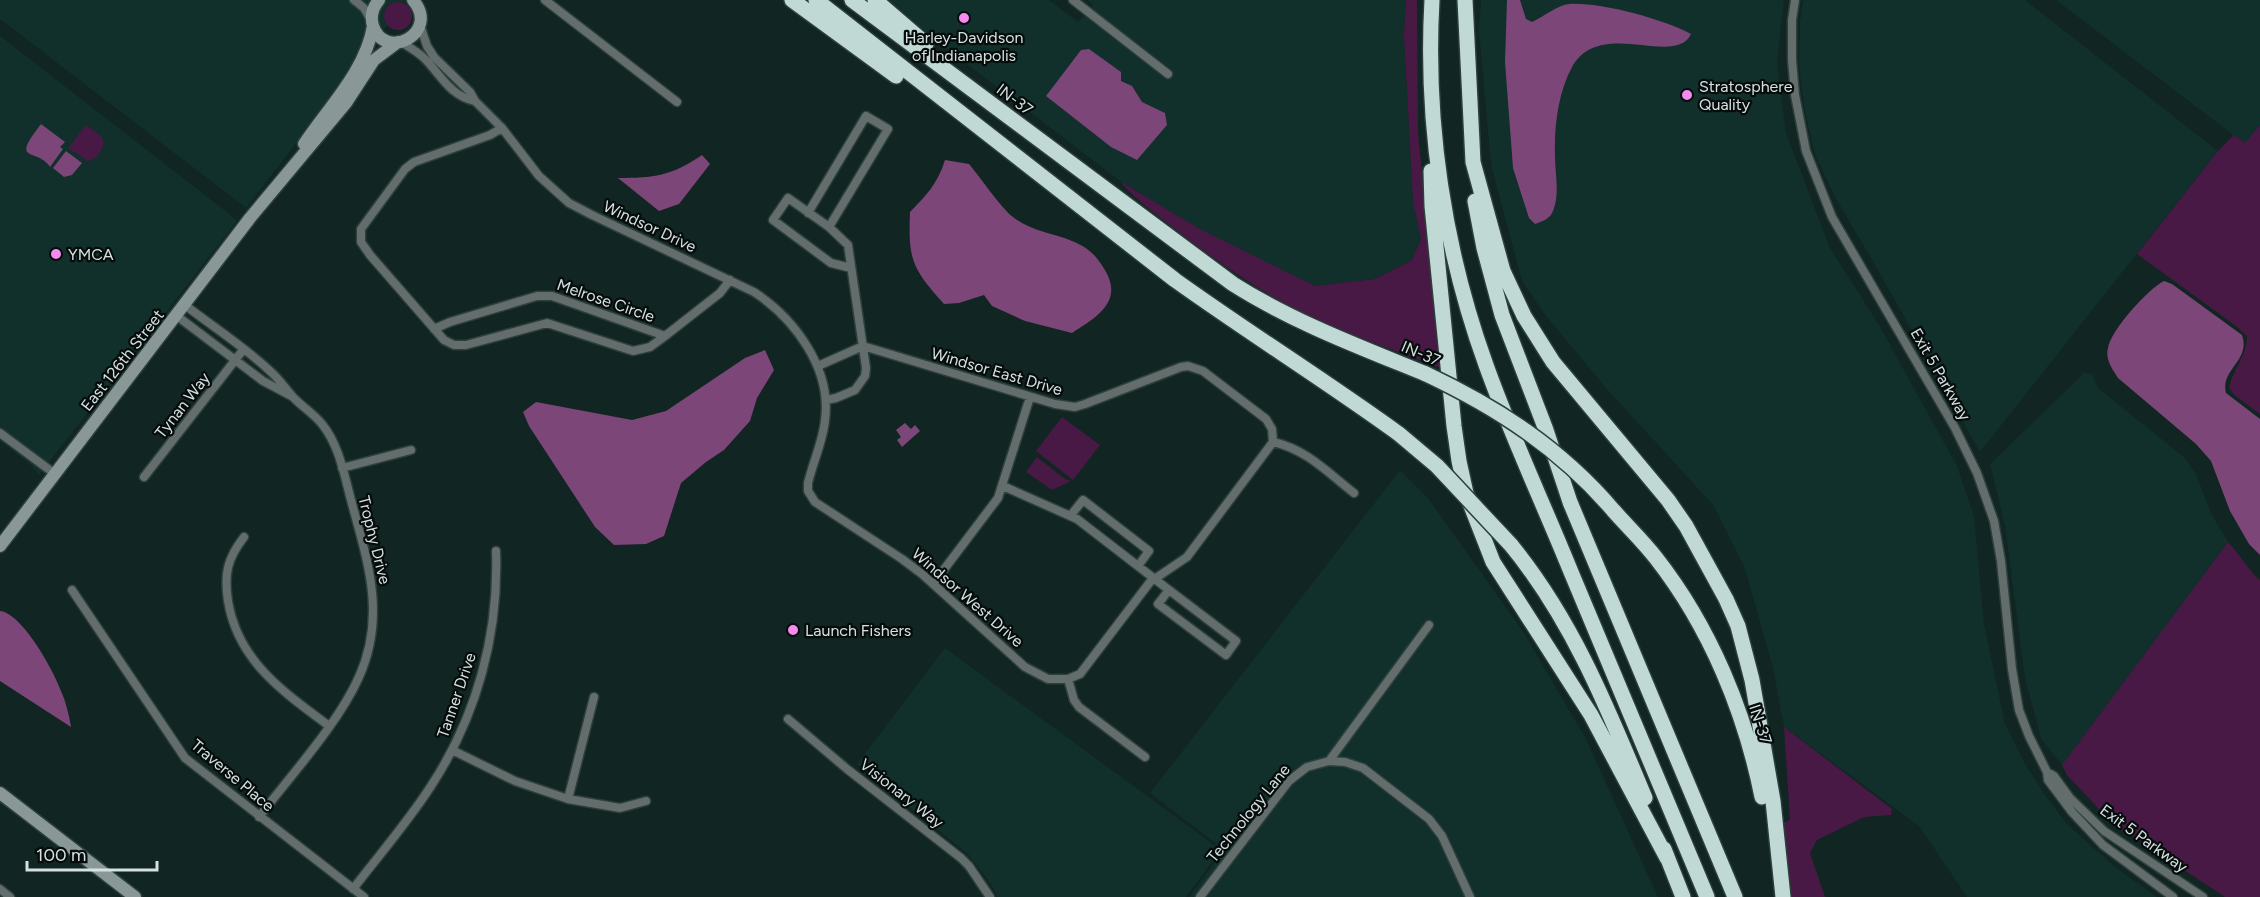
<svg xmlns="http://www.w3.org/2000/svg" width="2260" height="897" viewBox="0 0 2260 897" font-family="Figtree,sans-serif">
<rect width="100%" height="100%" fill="#112522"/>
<!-- built -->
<path fill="#112f2b" d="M0,0H407L246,208L0,19Z
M883,0H1049L1078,22L1093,5L1087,0H1406L1404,36L1413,202L1421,239L1412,260L1375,279L1315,286L1198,228L1120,181Z
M1481,0H1784L1777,64L1786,133L1830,248L1879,325L1957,466L1974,516L1984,624L2005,724L2024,762L2045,795L2067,824L2115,867L2157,897H1967L1919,826L1784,727L1773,668L1745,569L1713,505L1606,388L1546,316L1522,281L1491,165L1479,30Z
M1803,0H2025L2218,151L1980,452L1879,272L1835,197L1815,155L1804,107L1799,66L1800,21Z
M2056,0H2260V125L2245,144Z
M0,36L227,212L237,221L39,475L29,463L0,441Z
M2084,373L2092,374L2098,388L2184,457L2196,474L2211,513L2228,542L2062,765L2041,739L2025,678L2005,526L1990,464Z
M1400,470L1428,498L1524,633L1586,739L1658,897H1189L1224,850L1150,793Z
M945,648L1221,850L1186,897H997L991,884L969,855L857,764Z"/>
<!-- green -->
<path fill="#481945" d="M1406,0H1417L1418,132L1441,368C1394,350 1346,334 1301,312C1256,289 1215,260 1175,229C1156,214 1135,200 1120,181L1198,228L1315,286L1375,279L1412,260L1421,239L1413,202L1404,36Z
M384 16a14 14 0 1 1 28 0a14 14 0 1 1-28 0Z
M86,125C96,132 110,138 100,152C97,157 94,159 88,161L68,148Z
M2260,125V414L2234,395L2229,388C2233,369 2247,356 2247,336L2236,326L2137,254L2218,151L2234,135L2245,143Z
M1062,417L1100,445L1073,480L1036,451Z
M1037,457L1065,479L1071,481L1052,490L1026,472Z
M2228,542C2240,554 2247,569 2260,580V897H2225L2111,822L2067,775L2062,765Z
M1784,727L1892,809L1891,815L1864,817L1817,840L1810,853L1825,897H1792L1782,823L1790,820Z"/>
<!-- water -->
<path fill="#7c4678" d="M1507,0H1520L1526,19L1532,22C1543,17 1558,5 1569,4C1601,2 1663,19 1691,34C1675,68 1600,17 1572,67C1558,93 1554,127 1555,156C1555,174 1560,194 1553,211C1550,219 1543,221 1535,224L1529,218L1513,168L1505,62Z
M1089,49L1121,72V81L1132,86L1142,102L1165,113L1167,125L1137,160L1111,147L1046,96L1081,50Z
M41,124L65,142L60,147L63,149L50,167C37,147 9,165 41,124Z
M66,151L82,163L72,175L64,177L53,168Z
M702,155L710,164L679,204L659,211L618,178C654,178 671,176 702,155Z
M945,160L969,164C981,178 1000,207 1013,217C1030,231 1053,233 1072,241C1087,247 1095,254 1103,267C1125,300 1099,316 1072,333L1025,321L992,306L984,295L959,303L944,304C912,268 908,260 910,212C926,196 938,183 945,160Z
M2164,281L2172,284L2242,335C2251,361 2220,369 2226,393L2260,419V555L2249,544L2230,511L2211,461L2196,444L2118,378C2112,369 2105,359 2108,348C2111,330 2148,289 2164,281Z
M765,350L774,370L757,398L750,421L724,450L706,462L681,483L664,536L646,544L614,545L595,527L529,426L523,412L536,402L632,420L666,411L745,358Z
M905,423L911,429L915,425L920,431L902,447L897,440L901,437L896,430Z
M0,611C22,613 54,671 61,691C66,702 69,715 71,727L0,681Z"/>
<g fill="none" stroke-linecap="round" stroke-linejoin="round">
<defs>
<path id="street" d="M354,0L364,8L371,20
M545,0L677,102
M1073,0L1168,74
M1795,0L1792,20V60L1795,95L1806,151L1832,217L1955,428L1977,473L1994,521L2001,561L2012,669L2019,710L2029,736L2047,772L2048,780L2072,812L2103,845L2173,897
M420,25L427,46L434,57L470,92L475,101L502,128L539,176L569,203L592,215L754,292C795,319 832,369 825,420C823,441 813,462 808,483V491L815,502L902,559L922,574L1025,667L1048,679H1068L1074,700L1079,707L1145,757
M401,42C409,47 418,52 425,59C441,75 450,96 475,101
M502,128L490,135L414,162L405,169L361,229V242L370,255L444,340L454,345H466L547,323L633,351L650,347L665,336
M808,213L866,116L888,129L829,227
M185,305C213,327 245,347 271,372C279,379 285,388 292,396C301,406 313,413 322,424C339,445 344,474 351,500C367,560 387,615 359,677C338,724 291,775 259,817
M177,316L263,381L293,397
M434,329L450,322L537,296H552L665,336L720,293L730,280
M818,366L863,346L1055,404L1075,407L1085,404L1181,367L1188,366L1203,371L1266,419L1272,429L1273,442C1306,449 1328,473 1354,493
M826,400L836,398L855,390L865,376L866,368L848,245L829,227L788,198L773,220L831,263L851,268
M0,433L55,474
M342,468L411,450
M144,477L243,350
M1003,486L1077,519L1169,590
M1071,515L1083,500L1149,551L1138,566
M244,537C227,559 224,574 228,601C238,662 284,692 329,726
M933,584L998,498L1030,397
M72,590L185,758L364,897
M1169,590L1236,641L1226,655L1158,604Z
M1068,679L1080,674L1150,582L1187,557L1273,442
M788,719L847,769L961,858L969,866L990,897
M452,750L515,781L568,799L620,808L646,801
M1329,761L1345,762L1363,768L1429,819L1442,836L1470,897
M2047,772L2054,776L2070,798L2104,831L2203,897
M568,799L594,697
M0,889L10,897
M353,889C379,855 408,822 431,786C477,716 499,634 496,551
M1200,897L1289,781L1307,767L1329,761L1429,625"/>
<path id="secondary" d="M379,0C373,7 370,16 373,26C385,62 441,33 413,0
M304,144C328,108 366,70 373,26
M0,546L250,218L346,103L374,60L398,42
M0,793L135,897"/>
<path id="highway" d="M792,0L896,76
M816,0L1175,280C1249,333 1326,381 1399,434
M852,0L1233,284C1293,322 1360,347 1426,374
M875,0L926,44
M1432,0C1425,123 1444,249 1486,365C1511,435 1543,503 1571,572C1617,680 1661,789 1707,897
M1465,0L1473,162L1503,271L1524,316L1553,362L1668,500L1686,526L1726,599L1738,626L1752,680L1773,801L1783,897
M1431,171L1432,206L1454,426L1459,461L1466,493L1493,562L1591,715L1667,858
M1475,201L1484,248L1502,315L1546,430L1570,502L1735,897
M1613,510C1627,526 1643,541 1656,558C1710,627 1745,712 1762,797
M1511,545C1573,621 1608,709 1645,798
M1664,849L1683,897"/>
</defs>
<!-- street casing -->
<use href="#street" stroke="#2c3f3c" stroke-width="11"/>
<!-- secondary casing -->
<use href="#secondary" stroke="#2c3f3c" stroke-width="15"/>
<!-- highway casing -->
<use href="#highway" stroke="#2c3f3c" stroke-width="18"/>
<!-- street -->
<use href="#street" stroke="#636d6b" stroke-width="8"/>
<!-- secondary -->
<use href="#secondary" stroke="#899896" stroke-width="12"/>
<!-- highway -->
<use href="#highway" stroke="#c1d9d5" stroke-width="15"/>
<defs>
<path id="highway-bridge" d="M1426,374C1498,408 1561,449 1613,510
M1399,434L1437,466L1511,545"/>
</defs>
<!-- highway-bridge casing -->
<use href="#highway-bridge" stroke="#2c3f3c" stroke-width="18" stroke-linecap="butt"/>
<!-- highway-bridge -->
<use href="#highway-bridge" stroke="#c1d9d5" stroke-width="15"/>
</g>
<!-- markers -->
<g fill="#f689ee" stroke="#050c0b" stroke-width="2">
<circle cx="964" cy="18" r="6"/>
<circle cx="1687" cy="95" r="6"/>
<circle cx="56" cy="254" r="6"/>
<circle cx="793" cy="630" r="6"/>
</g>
<g text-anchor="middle" stroke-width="4.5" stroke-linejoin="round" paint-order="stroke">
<!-- poi labels -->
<g font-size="16" fill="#d5e1df" stroke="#050c0b" text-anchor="start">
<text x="964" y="43" text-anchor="middle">Harley-Davidson<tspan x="964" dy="18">of Indianapolis</tspan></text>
<text x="1699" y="92">Stratosphere<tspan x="1699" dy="18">Quality</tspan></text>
<text x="68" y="260">YMCA</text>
<text x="805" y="636">Launch Fishers</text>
</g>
<!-- street labels -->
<g font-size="16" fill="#d5e1df" stroke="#050c0b">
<text transform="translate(1015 99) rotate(37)" y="6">IN-37</text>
<text transform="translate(650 226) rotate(25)" y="6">Windsor Drive</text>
<text transform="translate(606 300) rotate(19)" y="6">Melrose Circle</text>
<text transform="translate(1421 353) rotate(23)" y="6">IN-37</text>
<text transform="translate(122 360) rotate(-52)" y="6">East 126th Street</text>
<text transform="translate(997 371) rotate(16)" y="6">Windsor East Drive</text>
<text transform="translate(1941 374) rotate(60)" y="6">Exit 5 Parkway</text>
<text transform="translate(182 405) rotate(-52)" y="6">Tynan Way</text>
<text transform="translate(375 540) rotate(76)" y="6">Trophy Drive</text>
<text transform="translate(968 597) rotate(41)" y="6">Windsor West Drive</text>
<text transform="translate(456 695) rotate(-71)" y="6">Tanner Drive</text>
<text transform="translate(1761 724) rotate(72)" y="6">IN-37</text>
<text transform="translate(233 775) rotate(40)" y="6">Traverse Place</text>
<text transform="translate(902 793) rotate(38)" y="6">Visionary Way</text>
<text transform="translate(1248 813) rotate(-51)" y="6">Technology Lane</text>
<text transform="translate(2144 838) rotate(36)" y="6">Exit 5 Parkway</text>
</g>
</g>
<!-- scale -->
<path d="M27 861v9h130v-9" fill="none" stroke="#d5e1df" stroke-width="3"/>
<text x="36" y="861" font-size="18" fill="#d5e1df" stroke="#050c0b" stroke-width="4.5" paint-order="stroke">100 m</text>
</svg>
